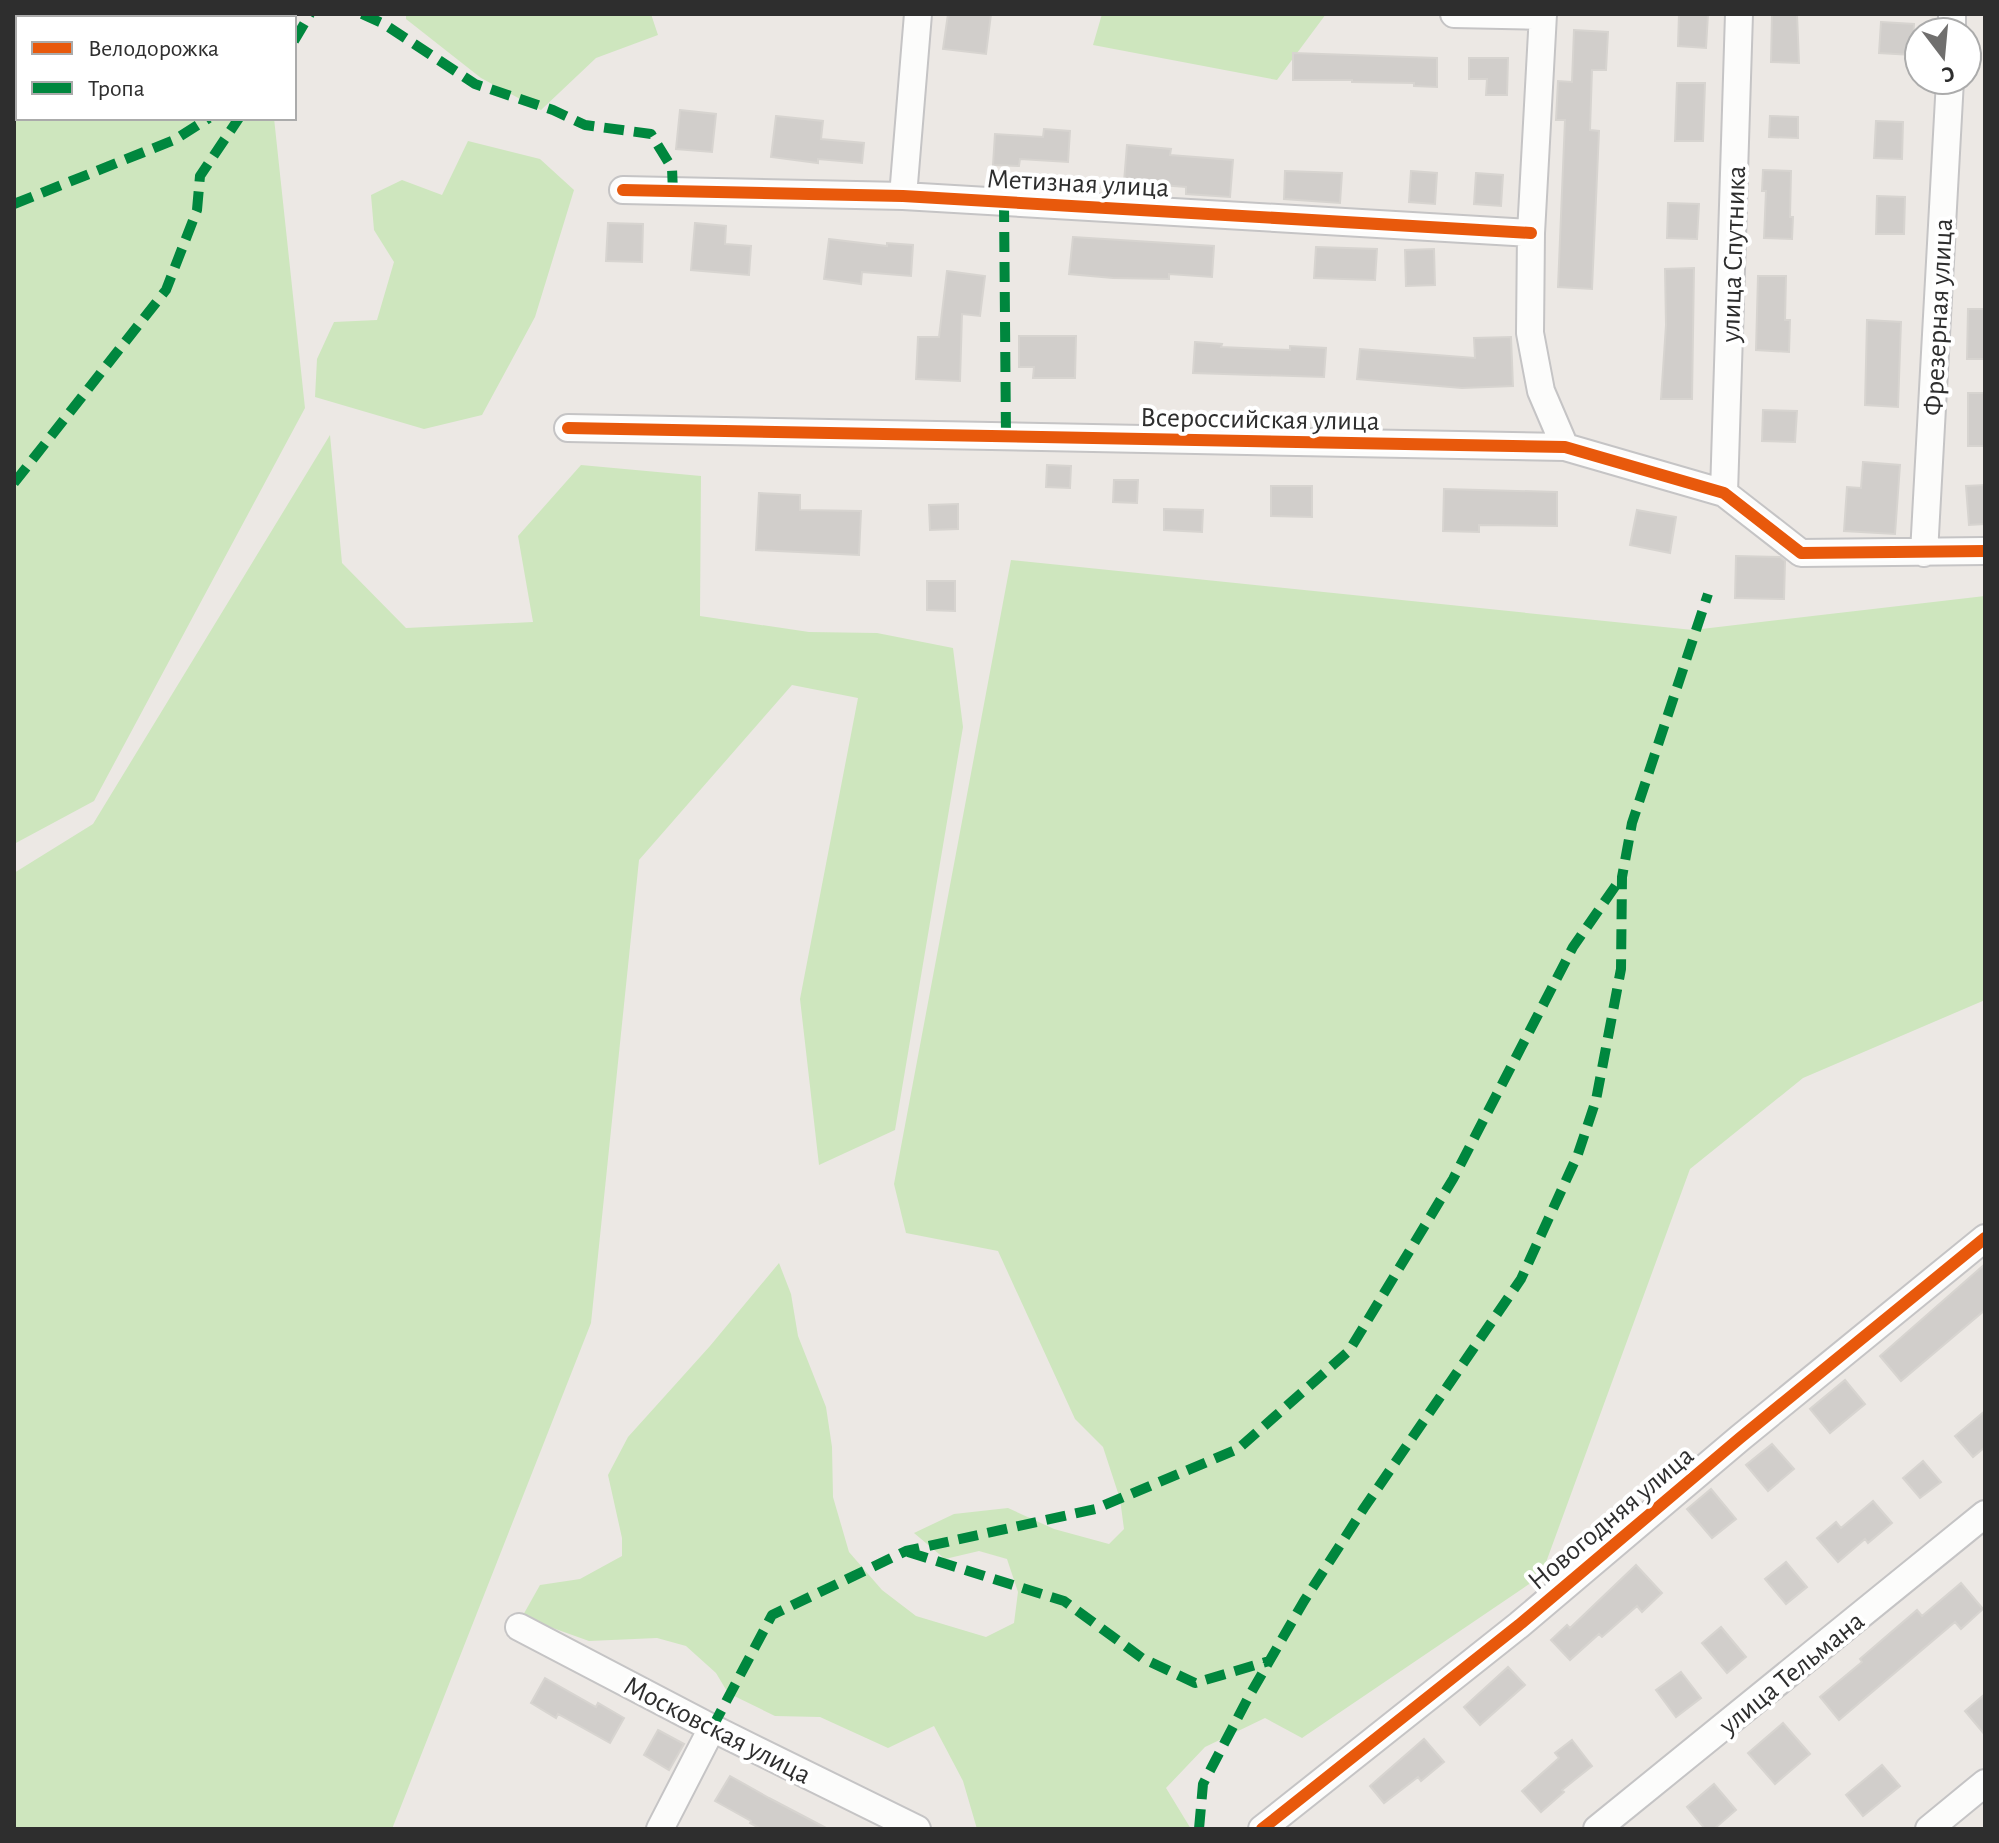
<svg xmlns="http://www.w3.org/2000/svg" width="1999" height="1843" viewBox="0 0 1999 1843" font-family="'Alegreya Sans',sans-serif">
<rect width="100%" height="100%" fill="#ece8e4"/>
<!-- green -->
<path fill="#cee6be" d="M14,14H180L184,18H18V118H274L305,408L94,801L14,844Z
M406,14H651L658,35L596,58L541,110L481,78L406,19Z
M1102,14H1326L1277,80L1093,45Z
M468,141L540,159L574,190L535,317L482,415L424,429L315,397L317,359L334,322L377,320L394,262L374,230L371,195L402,180L442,195Z
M330,435L342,563L406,628L533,622L518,536L581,465L701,476L700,616L809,632L877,633L953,648L963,727L895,1130L819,1165L800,999L858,698L792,685L639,860L591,1323L392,1829H14V873L93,824Z
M1011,560L1693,630L1985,596V1000L1803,1078L1690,1169L1541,1576L1302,1738L1265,1718L1205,1747L1166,1788L1191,1829H977L963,1781L934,1726L888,1748L820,1717L775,1716L728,1693L716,1673L686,1646L657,1638L589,1641L522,1617L540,1585L580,1579L622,1556V1538L608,1475L628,1437L710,1346L779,1263L791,1294L798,1336L826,1407L832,1447L833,1497L849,1552L882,1590L916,1616L986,1637L1014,1623L1018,1592L1007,1559L979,1551L945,1559L914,1533L954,1514L1008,1508L1054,1529L1109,1544L1124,1529L1120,1499L1103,1447L1075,1419L998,1251L906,1233L894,1184Z"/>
<!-- building -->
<path fill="#d1cecb" stroke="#d7d4d0" stroke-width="2" d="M948,14H991L986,54L943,49Z
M1679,14H1708L1706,48L1678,46Z
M1772,14H1797L1799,63L1771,62Z
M1881,22L1914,24L1912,55L1879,53Z
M1574,30L1608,32L1606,70H1592L1590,130L1599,131L1592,289L1558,287L1565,120H1556L1558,81L1572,82Z
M1293,53L1437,58V87L1414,86V83L1352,82V80H1293Z
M1469,58H1508L1507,95H1486L1487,79H1469Z
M1677,83H1705L1703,141H1675Z
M680,110L716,114L712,152L676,149Z
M776,116L823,121L821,139L864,143L862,163L818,159V163L771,157Z
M1770,116L1798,117V138L1769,137Z
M1876,121L1903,122L1902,159L1874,158Z
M1044,129L1070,131L1068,162L1020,159L1019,166L993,165L995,134L1043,137Z
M1127,145L1171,149L1170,155L1233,160L1230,197L1186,194V187L1124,182Z
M1763,170L1791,171L1790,217H1793L1792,239L1764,238L1766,191H1762Z
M1285,171L1342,173L1340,203L1284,199Z
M1411,171L1437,173L1435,204L1409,202Z
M1476,173L1503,175L1501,206L1474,204Z
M1877,196L1905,197L1904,234H1876Z
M1668,203L1699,204L1697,239L1667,238Z
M608,223L643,224L642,262L606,261Z
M695,223L726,226L725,244L751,246L749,275L691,270Z
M1073,237L1214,246L1212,277L1169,274V279L1113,278L1069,274Z
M829,239L887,246V243L913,245L911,276L862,272L861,284L824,279Z
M1316,247L1377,249L1375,280L1314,278Z
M1434,249L1435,285L1406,286L1405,250Z
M1694,268L1692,399H1661L1666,325L1665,269Z
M947,271L985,276L980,316L962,314L960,381L916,379L918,337H939Z
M1758,276H1786L1785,320H1790L1789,352L1756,350Z
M1968,309H1985V359H1967Z
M1867,320L1901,322L1898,407L1865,405Z
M1019,336H1076L1075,378H1033L1034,367H1019Z
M1511,337L1513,386L1462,388L1357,379L1360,349L1475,358L1474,338Z
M1195,342L1222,344L1221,347L1290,350V346L1326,348L1324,377L1193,373Z
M1968,393H1985V446H1968Z
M1763,410L1797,411L1795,442L1762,441Z
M1863,462L1900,465L1895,534L1844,531L1847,487L1861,488Z
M1047,465L1071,466L1070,488L1046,487Z
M1114,480H1138L1137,503L1113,502Z
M1985,485V524L1969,525L1966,486Z
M1271,486H1312V517L1271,516Z
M1444,489L1557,492V526L1479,525V532L1443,531Z
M759,493L800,495V510L861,511L859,555L756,550Z
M958,504V529L930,530L929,505Z
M1164,509L1203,510L1202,532L1164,530Z
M1637,510L1676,517L1670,553L1630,545Z
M1736,556L1780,557L1785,561L1784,599L1735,598Z
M927,581H955V611L927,610Z
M1985,1264V1310L1901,1381L1880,1356Z
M1845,1380L1865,1404L1830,1433L1810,1409Z
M1985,1411V1447L1973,1457L1955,1436Z
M1772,1444L1794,1469L1768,1491L1746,1465Z
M1923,1461L1941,1482L1920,1498L1903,1478Z
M1711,1489L1736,1519L1712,1538L1687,1509Z
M1873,1501L1892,1523L1868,1543L1865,1539L1838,1562L1817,1538L1836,1522L1841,1528Z
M1786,1562L1807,1587L1786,1604L1765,1579Z
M1636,1565L1662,1593L1642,1612L1637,1606L1602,1637L1599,1634L1570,1660L1551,1640L1567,1625L1570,1628Z
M1961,1583L1983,1609L1961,1629L1955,1622L1839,1720L1820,1697L1862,1662L1860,1659L1917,1610L1922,1616Z
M1721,1627L1746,1657L1727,1673L1702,1643Z
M1508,1667L1525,1685L1480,1725L1464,1707Z
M1681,1672L1701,1698L1676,1717L1656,1690Z
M545,1678L596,1707L598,1703L624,1718L610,1743L558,1714L556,1718L531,1703Z
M1985,1694V1735L1965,1711Z
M1783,1723L1810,1754L1775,1784L1748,1753Z
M658,1730L684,1744L669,1770L644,1755Z
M1424,1739L1444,1762L1421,1781L1418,1777L1384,1803L1370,1786Z
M1572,1740L1592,1766L1562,1790L1564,1792L1541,1812L1522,1791L1559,1758L1555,1753Z
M1882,1765L1900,1786L1863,1816L1846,1795Z
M730,1776L769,1798L828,1829H761L750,1823L751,1821L715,1801Z
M1714,1784L1736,1810L1714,1829H1705L1687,1807Z"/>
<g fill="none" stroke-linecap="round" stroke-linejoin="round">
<defs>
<path id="minor" d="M1454,14L1543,16
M1543,14L1531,233L1530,333L1541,391L1565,447
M1952,32V14
M623,190L903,196L1531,233
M903,196L918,14
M568,428L1565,447L1724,493L1801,553L1985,551
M1724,493L1739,14
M1924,553L1950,80
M519,1627L712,1728L917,1829
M660,1829L712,1728
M1262,1829L1519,1625L1740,1438L1985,1238
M1597,1829L1985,1514
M1929,1829L1985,1783"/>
</defs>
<!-- minor casing -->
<use href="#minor" stroke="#c5c4c5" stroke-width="30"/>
<!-- minor -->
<use href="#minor" stroke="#fcfcfb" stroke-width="26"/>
<!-- quiet -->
<path stroke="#00873e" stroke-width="10" stroke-dasharray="20 10" stroke-linecap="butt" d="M362,14L384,24L475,84L553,110L585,125L651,134L672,168L673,192
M294,41L310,14
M1004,202L1006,438
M14,204L174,140L209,118
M14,483L166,290L197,210L200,176L239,118
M908,1552L1064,1601L1142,1658L1195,1683L1269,1661
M712,1728L772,1615L906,1551L1095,1509L1238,1449L1349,1351L1453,1179L1573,947L1621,878
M1199,1829L1203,1784L1248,1698L1304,1601L1364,1508L1521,1279L1578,1154L1596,1100L1621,969L1622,877L1632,823L1708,594"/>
<defs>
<path id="cycleway" d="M623,190L903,196L1531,233
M568,428L1565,447L1724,493L1801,553L1985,551
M1262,1829L1519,1625L1740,1438L1985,1238"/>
</defs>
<!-- cycleway casing -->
<use href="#cycleway" stroke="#fff" stroke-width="17"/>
<!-- cycleway -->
<use href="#cycleway" stroke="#e8590c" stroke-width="12"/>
</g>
<g text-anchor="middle" stroke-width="8" stroke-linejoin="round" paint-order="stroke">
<!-- street labels -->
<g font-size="28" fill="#2e2e2e" stroke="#fff">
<text transform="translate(1078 182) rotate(3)" y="10">Метизная улица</text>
<text transform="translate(1732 254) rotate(-88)" y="10">улица Спутника</text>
<text transform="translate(1937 317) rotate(-87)" y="10">Фрезерная улица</text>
<text transform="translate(1260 418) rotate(1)" y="10">Всероссийская улица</text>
<text transform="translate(1610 1517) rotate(-40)" y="10">Новогодняя улица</text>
<text transform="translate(1791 1672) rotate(-39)" y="10">улица Тельмана</text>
<text transform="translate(718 1729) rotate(27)" y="10">Московская улица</text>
</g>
</g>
<!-- border -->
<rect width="1999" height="1843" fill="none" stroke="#2e2e2e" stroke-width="32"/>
<!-- legend -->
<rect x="16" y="16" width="280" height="104" fill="#ffffff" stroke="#ababab" stroke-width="2"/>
<rect x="32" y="42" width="40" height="12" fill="#e8590c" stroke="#ababab" stroke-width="2"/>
<text x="88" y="56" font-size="24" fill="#2e2e2e">Велодорожка</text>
<rect x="32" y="82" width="40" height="12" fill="#00873e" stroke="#ababab" stroke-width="2"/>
<text x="88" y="96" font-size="24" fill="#2e2e2e">Тропа</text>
<!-- north arrow -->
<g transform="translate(1943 56) rotate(164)"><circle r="38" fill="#ffffff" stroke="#ababab" stroke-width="2"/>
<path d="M0-6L14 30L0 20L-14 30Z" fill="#706f6e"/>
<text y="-12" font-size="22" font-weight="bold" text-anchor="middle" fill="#2e2e2e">С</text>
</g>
</svg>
